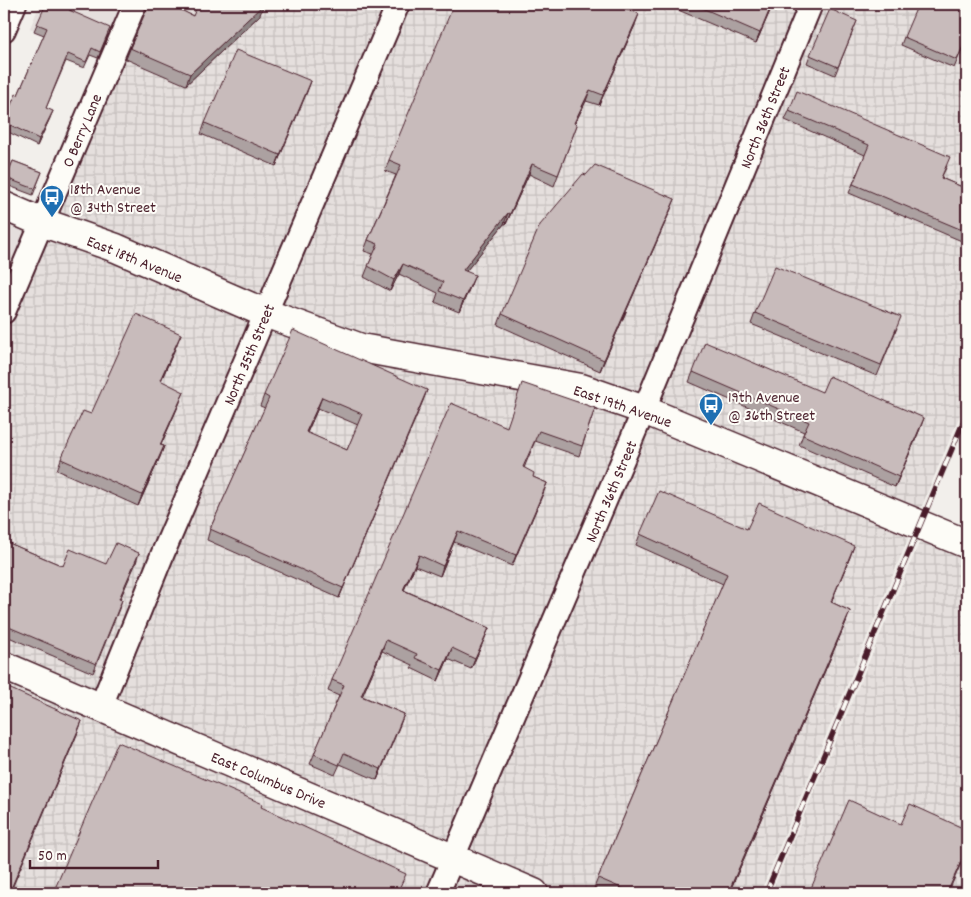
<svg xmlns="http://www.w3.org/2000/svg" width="971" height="897" viewBox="0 0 971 897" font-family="Dekko,sans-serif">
<defs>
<pattern id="industrial-grid" width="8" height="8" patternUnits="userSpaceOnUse" patternTransform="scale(1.25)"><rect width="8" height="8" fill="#e5dfdd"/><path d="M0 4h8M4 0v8" fill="none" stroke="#c6bfbe"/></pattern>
</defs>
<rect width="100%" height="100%" fill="#f2efeb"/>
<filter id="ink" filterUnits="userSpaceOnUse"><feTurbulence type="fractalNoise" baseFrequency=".02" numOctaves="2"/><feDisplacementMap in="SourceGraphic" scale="10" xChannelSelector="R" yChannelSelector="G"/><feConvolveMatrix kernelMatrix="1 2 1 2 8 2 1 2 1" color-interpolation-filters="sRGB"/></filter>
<g filter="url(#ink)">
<!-- built -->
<path fill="#e5dfdd" d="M40,4H134L108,62L30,28Z
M4,210L40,226L4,314Z"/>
<!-- industrial -->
<path fill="url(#industrial-grid)" d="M145,4H967V398L760,893H4V332Z
M926,527L967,545V893H771Z"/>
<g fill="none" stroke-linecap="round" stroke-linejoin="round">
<defs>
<path id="minor" d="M4,30L15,4
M4,312L135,4
M101,706L163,553L398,4
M438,893L644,410L811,4"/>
<path id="major" d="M4,206L41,222L116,248L265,313L361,348L581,388L644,410L967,544
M4,666L534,893"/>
</defs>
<!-- minor casing -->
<use href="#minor" stroke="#4a1f2b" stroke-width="26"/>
<!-- major casing -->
<use href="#major" stroke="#4a1f2b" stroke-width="31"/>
<!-- minor -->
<use href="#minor" stroke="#fdfcf7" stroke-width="22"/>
<!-- major -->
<use href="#major" stroke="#fdfcf7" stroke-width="28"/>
<defs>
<path id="rail" d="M766,893L967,413"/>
</defs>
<!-- rail casing -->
<use href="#rail" stroke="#4a1f2b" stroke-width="5.5"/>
<!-- rail -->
<use href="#rail" stroke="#fdfcf7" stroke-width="4" stroke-dasharray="11" stroke-linecap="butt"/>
</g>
<!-- wall -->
<path fill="#aca1a1" stroke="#4a1f2b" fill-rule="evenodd" d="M72,4L70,10L108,34L98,58L90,55L84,68L66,61L46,108L50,118L37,146L4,130V120L18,95L44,35L34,31L37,24Z
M148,4H170L169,5L193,16L260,15L186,85L126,59L147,7Z
M664,4H773L756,43Z
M857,21L835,75L807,63L810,55Z
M635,25L599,105L586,101L575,123L577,125L554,186L529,174L506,224H504L466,271L471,285L459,312L435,302L438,293L399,274L390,291L364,277L373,254L364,251L368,240L396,175L385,171L389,160Z
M904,37L967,38L954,68L901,45Z
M311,81L276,166L201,134L205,123Z
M789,111L947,166L941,178L967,189V234L964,242L849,193L865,155L785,120Z
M13,161L42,172L33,195L4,184Z
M671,209L600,371L498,325L502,314Z
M755,313L897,328L877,376L751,324Z
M177,344L161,381L180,402L161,445L164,446L160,457L138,506L57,470L61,459L91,414Z
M693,372L822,392L920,429L895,487L799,445L804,432L689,382Z
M427,390L339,598L207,540L210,529L265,408L260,406L264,395ZM318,408L358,425L347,450L307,433Z
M595,408L579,456L535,441L524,468L533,477L547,483L512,566L454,542L440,576L415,566L404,590L489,628L471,669L448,659L438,681L411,668L413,665L382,651L362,696L404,714L377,780L340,764L335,775L310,764L339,696L328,691L332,680L507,427Z
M747,529L850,557L831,602L850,611L846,622L729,893H605L594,888L598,878L723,584L636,545L640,534Z
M4,541L63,566L106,564L139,553L120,599L122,600L119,609L93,673L4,635Z
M4,686L78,732L10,893H4Z"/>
<!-- shaded-wall -->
<path fill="#8c8383" stroke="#4a1f2b" d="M264,4L260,15L186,85L190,74Z
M772,4H773L756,43L760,33Z
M639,14L635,25L599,105L603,95Z
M311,81L307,92L276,166L280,155Z
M590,90L586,101L570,133L574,123Z
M53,111L50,118L37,146L39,139Z
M532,164L529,174L506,224L510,214Z
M675,199L671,209L600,371L604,360Z
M508,213L504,224L459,280L463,270Z
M403,264L399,274L390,291L394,280Z
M475,275L471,285L459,312L463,301Z
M181,334L177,344L156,391L160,380Z
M427,390L423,401L339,598L343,588Z
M184,392L180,402L156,455L160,445Z
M322,397L318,408L302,443L306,432Z
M924,418L920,429L895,487L899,477Z
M164,446L160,457L138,506L142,495Z
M547,483L543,494L512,566L516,555Z
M458,531L454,542L440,576L443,566Z
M854,546L850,557L827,612L831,602Z
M139,553L136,563L116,608L119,599Z
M419,555L415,566L399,600L403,590Z
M850,611L846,622L729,893H728Z
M489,628L485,638L471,669L475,659Z
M386,640L382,651L358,706L361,696Z
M452,648L448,659L438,681L442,670Z
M404,714L400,725L377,780L381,769Z
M82,721L78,732L9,893Z
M967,848V850L948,893H947Z"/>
<!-- building -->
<path fill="#c8bbbb" stroke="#4a1f2b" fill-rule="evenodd" d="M46,4H72L69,10L110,28L100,52L92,48L86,62L68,54L46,108L53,111L39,139L4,122V120L16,94L18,95L47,28L37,24Z
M149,4H169L193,16L198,4H264L190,74L130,48Z
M454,4H617L639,14L603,95L590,90L574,123L577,125L558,175L532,164L510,214L508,213L463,270L475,275L463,301L439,291L443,282L403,264L394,280L368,266L378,244L368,240L401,165L389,160Z
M693,4H772L760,33Z
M918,4H967V37L957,60L904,37Z
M830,9L857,21L838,67L810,55Z
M236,50L311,81L280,155L205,123Z
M797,91L950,157L941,178L967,189V232L853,184L869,145L789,111Z
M13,161L42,172L35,189L6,178Z
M595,165L675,199L604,360L502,314L540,225L583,174L586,175Z
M775,266L901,317L881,365L755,313Z
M136,314L181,334L160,380L184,392L160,445L164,446L142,495L61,459L83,411L91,414Z
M293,330L427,390L343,588L210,529L269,398L264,395ZM322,397L362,414L347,450L306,432Z
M705,342L822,392L829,376L924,418L899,477L803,435L809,422L693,372Z
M522,383L595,408L582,446L539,431L523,467L534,473L533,477L547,483L516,555L458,531L443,566L419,555L403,590L489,628L475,659L452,648L442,670L415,658L417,654L386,640L361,696L404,714L381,769L344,753L339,765L314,754L344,685L332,680L451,403L507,427Z
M659,491L747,529L759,503L854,546L831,602L850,611L728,893H633L598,878L727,574L640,534Z
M4,541L63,566L70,549L106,564L116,543L139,553L119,599L122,600L96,664L4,625Z
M4,686L82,721L10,891L4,888Z
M118,742L263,804L261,807L406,874L397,893H53Z
M849,800L901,824L910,804L967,830V848L947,893H809Z"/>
</g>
<!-- icons -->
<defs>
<symbol id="bus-pin" viewBox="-11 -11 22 30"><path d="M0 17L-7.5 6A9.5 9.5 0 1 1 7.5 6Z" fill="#1f6fb2" stroke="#fdfcf7"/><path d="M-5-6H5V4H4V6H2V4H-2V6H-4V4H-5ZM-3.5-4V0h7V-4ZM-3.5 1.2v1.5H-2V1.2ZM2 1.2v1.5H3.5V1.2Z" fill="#fff"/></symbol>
</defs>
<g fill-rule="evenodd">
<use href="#bus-pin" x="38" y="183" width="28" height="38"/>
<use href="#bus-pin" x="697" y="391" width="28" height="38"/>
</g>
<g text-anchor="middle" stroke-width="4" stroke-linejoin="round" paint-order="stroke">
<!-- street labels -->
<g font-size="16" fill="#4a1f2b" stroke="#fdfcf7">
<text transform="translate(764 117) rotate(-68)" y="6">North 36th Street</text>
<text transform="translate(81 130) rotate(-67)" y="6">O Berry Lane</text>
<text transform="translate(135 258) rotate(22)" y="6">East 18th Avenue</text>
<text transform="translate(248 354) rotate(-67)" y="6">North 35th Street</text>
<text transform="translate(623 405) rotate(19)" y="6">East 19th Avenue</text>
<text transform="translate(610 491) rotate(-67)" y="6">North 36th Street</text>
<text transform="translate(269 779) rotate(23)" y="6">East Columbus Drive</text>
</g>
<!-- poi labels -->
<g font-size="16" fill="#4a1f2b" stroke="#fdfcf7" text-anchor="start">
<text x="70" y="194">18th Avenue<tspan x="70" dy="18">@ 34th Street</tspan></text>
<text x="728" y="402">19th Avenue<tspan x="728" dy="18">@ 36th Street</tspan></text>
</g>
</g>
<!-- margin -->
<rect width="971" height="897" fill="none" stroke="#fdfcf7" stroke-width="20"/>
<rect x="10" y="10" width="951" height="877" fill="none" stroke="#4a1f2b" stroke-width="2" filter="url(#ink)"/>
<!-- scale -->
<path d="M30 860v8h128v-8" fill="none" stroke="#4a1f2b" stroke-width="2.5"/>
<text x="38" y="860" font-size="15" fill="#4a1f2b" stroke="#fdfcf7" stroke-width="4" paint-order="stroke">50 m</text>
</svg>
